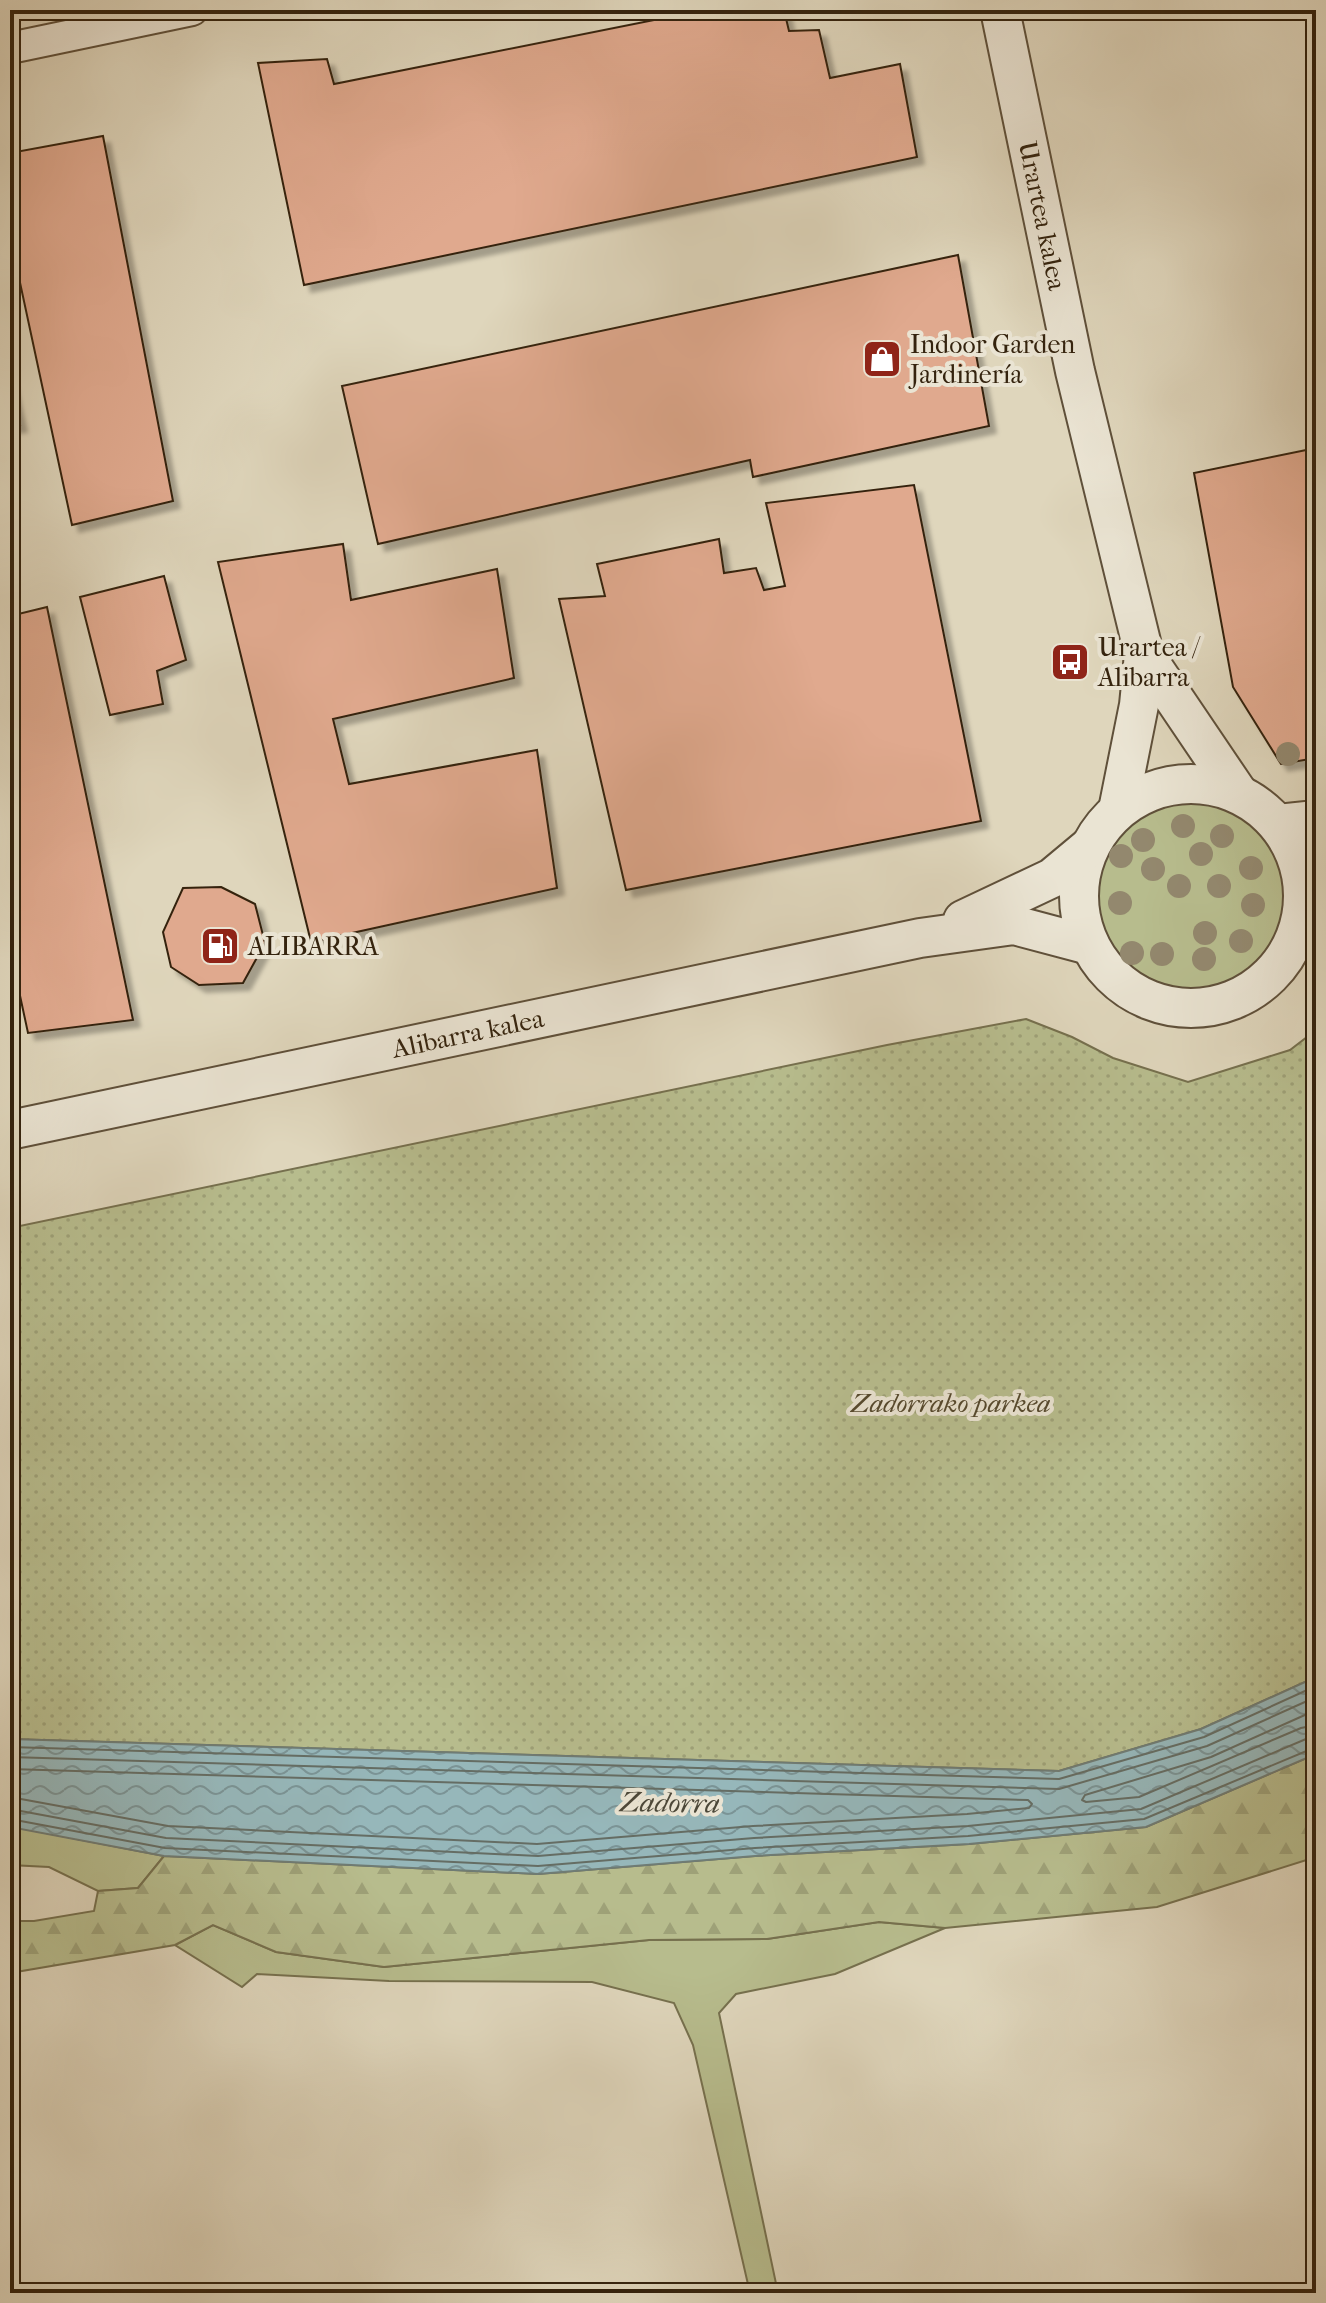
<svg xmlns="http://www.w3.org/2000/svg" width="1326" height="2303" viewBox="0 0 1326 2303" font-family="'IM FELL French Canon',serif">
<defs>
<pattern id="forest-firs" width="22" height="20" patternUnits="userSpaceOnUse" patternTransform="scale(2)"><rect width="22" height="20" fill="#b7bc8d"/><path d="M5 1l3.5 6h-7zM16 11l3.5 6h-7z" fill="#9ea178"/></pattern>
<pattern id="park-dots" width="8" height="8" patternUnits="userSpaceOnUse" patternTransform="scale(2)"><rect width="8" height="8" fill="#b7bc8d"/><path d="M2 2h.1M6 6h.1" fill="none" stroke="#9ea178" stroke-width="1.8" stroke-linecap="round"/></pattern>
<pattern id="water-waves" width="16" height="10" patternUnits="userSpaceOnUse" patternTransform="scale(2)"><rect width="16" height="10" fill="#96b7ba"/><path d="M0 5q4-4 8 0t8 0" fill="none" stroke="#7b9496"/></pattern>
<filter id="shadow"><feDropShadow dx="7" dy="7" stdDeviation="2" flood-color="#0004"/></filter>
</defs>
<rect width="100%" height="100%" fill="#dfd6bc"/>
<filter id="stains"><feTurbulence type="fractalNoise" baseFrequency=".0025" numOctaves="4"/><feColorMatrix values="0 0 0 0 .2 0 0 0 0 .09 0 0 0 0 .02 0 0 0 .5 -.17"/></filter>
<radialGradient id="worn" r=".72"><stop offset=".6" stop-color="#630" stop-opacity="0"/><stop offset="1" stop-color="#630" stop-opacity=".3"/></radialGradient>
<!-- grass -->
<path fill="#b7bc8d" stroke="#76704e" stroke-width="2" d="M1095 895a95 95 0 1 1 190 0a95 95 0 1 1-190 0Z
M10,1827H15L164,1856L138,1888L98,1891L49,1867L10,1865Z
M879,1922L945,1928L835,1974L736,1994L719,2013L778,2293H750L693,2045L674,2003L592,1982L389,1981L257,1974L242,1987L175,1945L213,1925L276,1952L384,1967L649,1940L767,1939Z"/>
<!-- forest -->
<path fill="url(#forest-firs)" stroke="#76704e" stroke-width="2" d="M1316,1754V1857L1157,1907L945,1928L879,1922L767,1939L649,1940L384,1967L276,1952L213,1925L175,1945L10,1973V1921H34L94,1911L98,1891L138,1888L164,1856L538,1874L755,1856L969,1844L1146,1827Z"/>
<!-- park -->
<path fill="url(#park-dots)" stroke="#76704e" stroke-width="2" d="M1026,1019L1072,1037L1113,1058L1188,1082L1290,1050L1316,1030V1677L1201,1729L1059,1771L10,1739V1228L887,1045Z"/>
<!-- water -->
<path fill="url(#water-waves)" stroke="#6f7c75" stroke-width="2" d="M1316,1677V1754L1146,1827L969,1844L755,1856L538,1874L164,1856L10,1827V1739L1059,1771L1201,1729Z"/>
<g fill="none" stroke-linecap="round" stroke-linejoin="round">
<!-- shore -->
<path stroke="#656d64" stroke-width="2" d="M1316,1710L1211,1757L1085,1795L1082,1800L1086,1802L1139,1797L1301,1728L1316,1725
M10,1747L1059,1779L1204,1737L1316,1686
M10,1757L1059,1789L1207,1746L1316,1697
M10,1769L1028,1800L1032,1804L1029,1808L967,1814L753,1826L537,1844L168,1826L10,1797
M10,1809L166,1838L538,1856L754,1838L968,1826L1141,1809L1306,1739L1316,1737
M10,1819L165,1848L538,1866L755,1848L968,1836L1144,1819L1316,1747"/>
</g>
<!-- building -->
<path fill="#e0a98e" stroke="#34230e" stroke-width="2" filter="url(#shadow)" d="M704,10H784L789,31L819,30L830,78L900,64L917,157L304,285L258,63L327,59L334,84Z
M103,136L173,501L72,525L10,236V153Z
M958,255L989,426L753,477L750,460L378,544L342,386Z
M10,382L20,425L10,426Z
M1316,448V758L1281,764L1233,687L1194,473Z
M914,485L981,821L626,890L559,599L605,596L597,564L719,539L724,573L756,568L764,590L785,586L766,503Z
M343,544L351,600L497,569L514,678L333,719L349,784L537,750L557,888L311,942L218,562Z
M164,576L186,660L157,671L163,704L110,715L80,597Z
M47,607L133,1020L28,1033L10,949V616Z
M221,887L255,904L265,943L243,983L199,985L171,967L163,932L183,888Z"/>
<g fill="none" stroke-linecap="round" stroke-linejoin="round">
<defs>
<path id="minor" d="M10,48L192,10"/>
<g id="tertiary">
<path id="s1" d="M1000,10L1075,371L1144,654L1238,793"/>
<circle cx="1191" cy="896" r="112"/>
<path d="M1118,810L1139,705L1144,654"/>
<path d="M1278,824L1316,820"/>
<path d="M963,920L1052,878L1088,848"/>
<path id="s2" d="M10,1130L920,938L1014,925L1089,945"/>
</g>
</defs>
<!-- minor casing -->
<use href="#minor" stroke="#5f503a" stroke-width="34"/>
<!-- tertiary casing -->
<use href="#tertiary" stroke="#5f503a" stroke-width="42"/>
<!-- minor -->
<use href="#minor" stroke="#eae4d3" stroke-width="30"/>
<!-- tertiary -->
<use href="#tertiary" stroke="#eae4d3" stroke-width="38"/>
</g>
<!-- trees -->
<g fill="#93886e">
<circle cx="1288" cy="754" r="12"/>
<circle cx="1183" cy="826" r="12"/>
<circle cx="1222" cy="836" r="12"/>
<circle cx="1143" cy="840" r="12"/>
<circle cx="1201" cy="854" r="12"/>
<circle cx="1121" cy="856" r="12"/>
<circle cx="1251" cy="868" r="12"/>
<circle cx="1153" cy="869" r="12"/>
<circle cx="1179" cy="886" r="12"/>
<circle cx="1219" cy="886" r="12"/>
<circle cx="1120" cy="903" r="12"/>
<circle cx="1253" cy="905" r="12"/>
<circle cx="1205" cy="933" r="12"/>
<circle cx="1241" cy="941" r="12"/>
<circle cx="1132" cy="953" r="12"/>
<circle cx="1162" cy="954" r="12"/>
<circle cx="1204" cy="959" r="12"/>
</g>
<!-- icons -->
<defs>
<symbol id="shop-square" viewBox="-11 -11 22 22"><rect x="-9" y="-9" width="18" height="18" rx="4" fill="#8f2418" stroke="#eae4d3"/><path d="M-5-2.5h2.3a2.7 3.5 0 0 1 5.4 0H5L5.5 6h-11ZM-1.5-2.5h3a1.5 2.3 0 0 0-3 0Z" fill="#fff"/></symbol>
<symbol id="bus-square" viewBox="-11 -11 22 22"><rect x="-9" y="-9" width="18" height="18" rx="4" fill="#8f2418" stroke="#eae4d3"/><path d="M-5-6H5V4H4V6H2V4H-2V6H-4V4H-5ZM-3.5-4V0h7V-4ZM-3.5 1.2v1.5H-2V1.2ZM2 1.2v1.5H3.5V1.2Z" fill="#fff"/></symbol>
<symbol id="fuel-square" viewBox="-11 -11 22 22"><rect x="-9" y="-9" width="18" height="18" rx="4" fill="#8f2418" stroke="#eae4d3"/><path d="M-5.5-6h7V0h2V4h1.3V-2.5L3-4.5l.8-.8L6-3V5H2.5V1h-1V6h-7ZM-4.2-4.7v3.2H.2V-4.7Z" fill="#fff"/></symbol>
</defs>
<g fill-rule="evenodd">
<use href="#shop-square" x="860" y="337" width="44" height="44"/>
<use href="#bus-square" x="1048" y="640" width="44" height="44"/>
<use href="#fuel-square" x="198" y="924" width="44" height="44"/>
</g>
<g text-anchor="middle" stroke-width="8" stroke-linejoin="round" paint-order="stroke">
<!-- street labels -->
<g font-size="26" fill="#34230e" stroke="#eae4d3">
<text dy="9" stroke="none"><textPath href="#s1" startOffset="210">Urartea kalea</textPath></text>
<text dy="9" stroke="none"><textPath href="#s2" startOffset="468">Alibarra kalea</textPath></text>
</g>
<!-- poi labels -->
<g font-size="26" fill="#34230e" stroke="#eae4d3" text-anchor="start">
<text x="910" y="353">Indoor Garden<tspan x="910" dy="30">Jardinería</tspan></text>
<text x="1098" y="656">Urartea /<tspan x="1098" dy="30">Alibarra</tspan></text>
<text x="248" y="955">ALIBARRA</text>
</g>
<!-- park labels -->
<g font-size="26" font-style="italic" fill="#55492e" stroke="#eae4d3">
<text x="951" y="1412">Zadorrako parkea</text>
</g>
<!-- water labels -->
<g font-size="28" font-style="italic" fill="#4c4839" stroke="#eae4d3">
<text transform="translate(670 1802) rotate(1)" y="10">Zadorra</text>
</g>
</g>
<!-- margin -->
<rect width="1326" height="2303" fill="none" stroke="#dfd6bc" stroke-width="40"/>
<rect x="12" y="12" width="1302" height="2279" fill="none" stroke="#34230e" stroke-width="4"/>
<rect x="20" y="20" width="1286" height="2263" fill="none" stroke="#34230e" stroke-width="2"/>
<rect width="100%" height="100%" filter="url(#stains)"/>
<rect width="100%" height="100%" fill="url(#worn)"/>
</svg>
